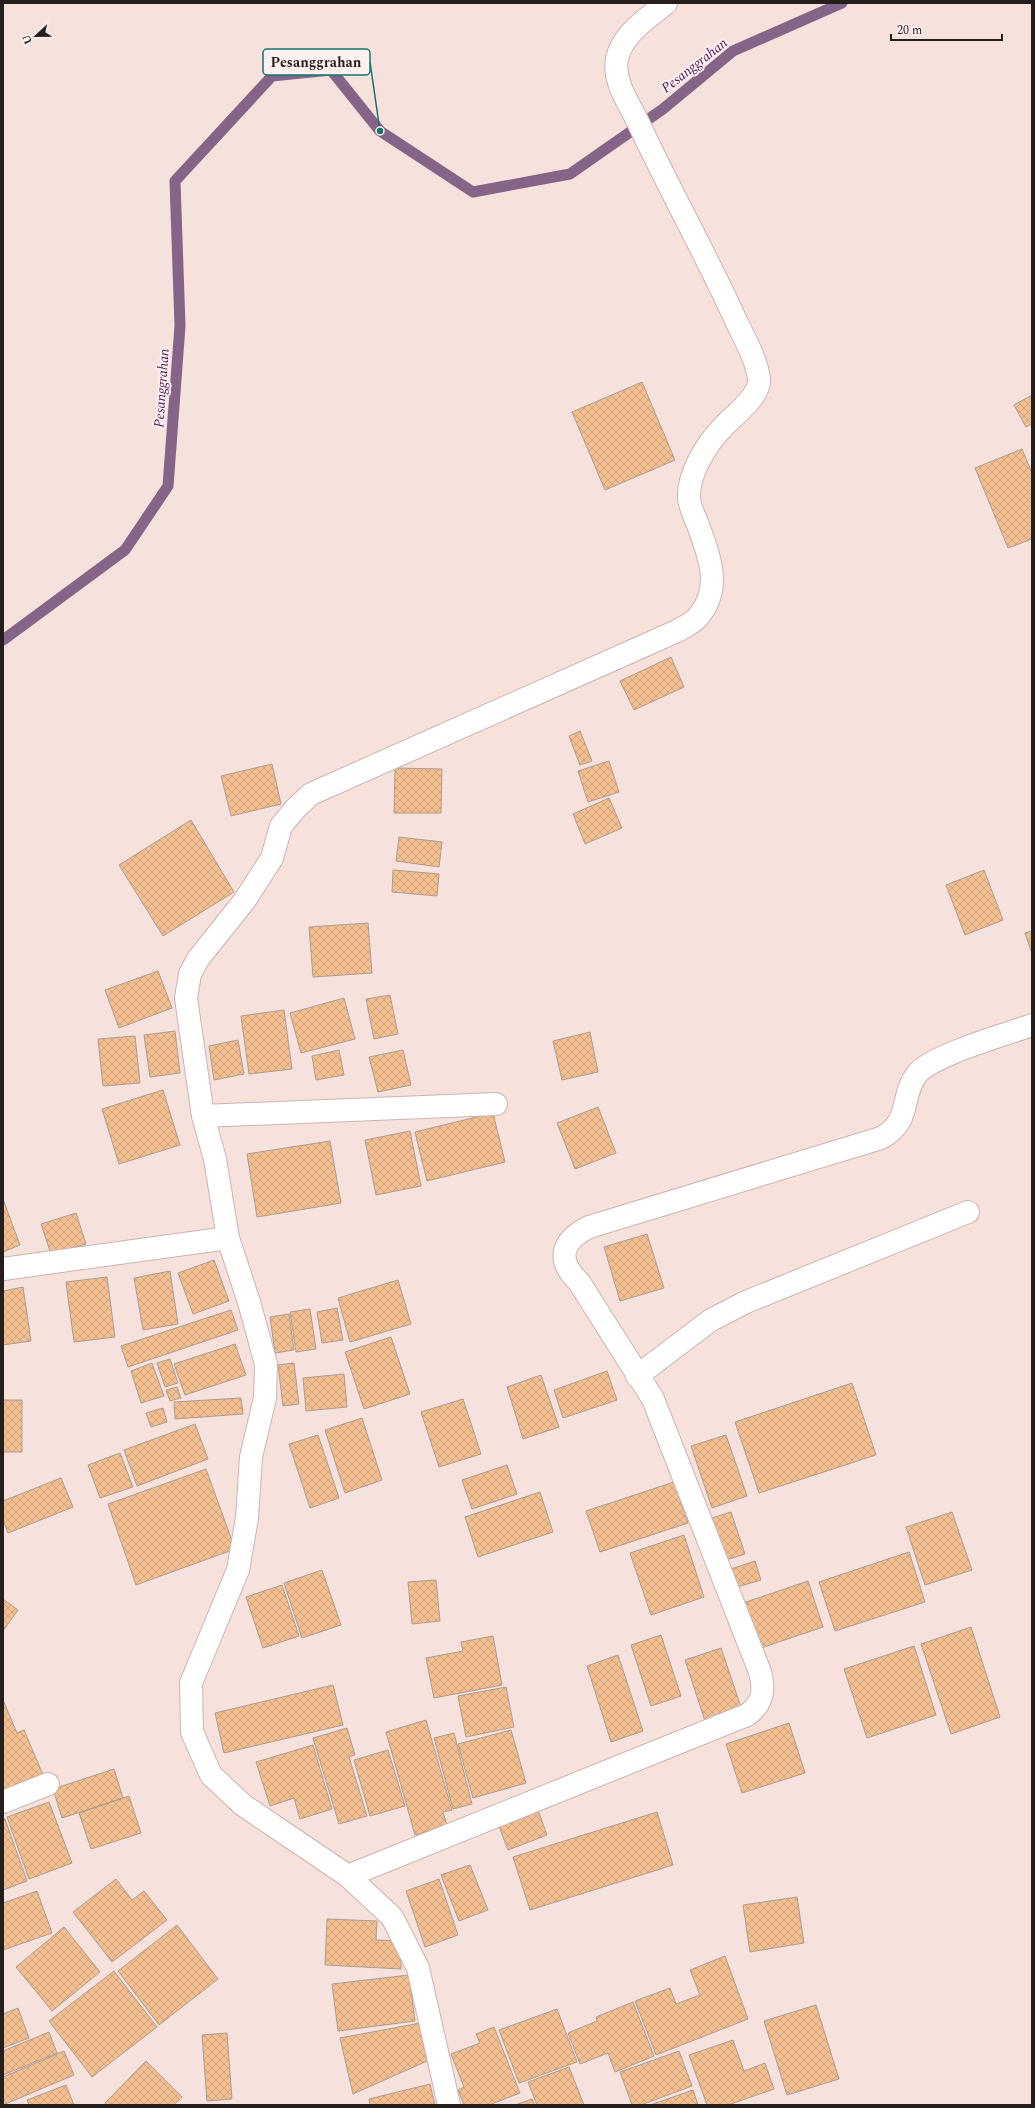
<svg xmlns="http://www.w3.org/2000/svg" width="1035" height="2108" viewBox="0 0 1035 2108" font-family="Spectral,serif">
<defs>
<pattern id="building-cross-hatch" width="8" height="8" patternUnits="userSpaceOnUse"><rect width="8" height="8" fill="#f3bf90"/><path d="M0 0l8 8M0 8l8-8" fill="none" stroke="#d0a47c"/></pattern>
</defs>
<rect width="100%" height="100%" fill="#f7e1dd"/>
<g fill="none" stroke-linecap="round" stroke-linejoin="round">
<!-- stream -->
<path stroke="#846487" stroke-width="11" d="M3,640L125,550L168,486L180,326L175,181L272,76L331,70L380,131L473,192L570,174L663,109L733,51L842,3"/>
</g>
<!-- building -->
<path fill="url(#building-cross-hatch)" stroke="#ac9d91" d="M642,382L675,460L605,490L572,412Z
M1032,395V424L1026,427L1014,405Z
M1022,449L1032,473V539L1008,548L975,468Z
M671,657L684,687L634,710L620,681Z
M580,731L592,761L580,765L569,736Z
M609,761L619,792L588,802L578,771Z
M272,764L281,804L231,816L221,776Z
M395,768L442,769L441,813H394Z
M609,798L622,828L585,844L573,814Z
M191,820L234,892L163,936L119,865Z
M399,837L442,842L439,867L396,861Z
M393,870L439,874L437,896L392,892Z
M984,870L1003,920L965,935L946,885Z
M368,923L372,973L313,977L309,927Z
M1032,931V954L1025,933Z
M158,971L172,1008L119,1028L105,990Z
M390,995L398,1034L374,1039L366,999Z
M344,998L355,1039L301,1053L290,1013Z
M284,1010L292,1069L249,1074L241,1016Z
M175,1031L180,1073L150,1077L144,1035Z
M590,1032L598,1072L562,1080L553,1041Z
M135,1036L140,1083L103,1086L98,1039Z
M238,1040L244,1074L214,1080L209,1046Z
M339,1050L344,1075L316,1080L312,1056Z
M403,1050L411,1085L378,1092L369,1057Z
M163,1090L180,1145L119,1164L102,1109Z
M598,1107L616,1153L575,1169L557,1123Z
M493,1113L505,1162L427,1181L415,1132Z
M410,1131L421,1186L376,1195L365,1140Z
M330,1141L341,1203L257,1217L247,1154Z
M3,1199L20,1245L3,1252Z
M76,1213L86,1244L51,1254L41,1224Z
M647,1234L664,1288L620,1301L604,1247Z
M214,1260L229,1301L193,1314L178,1273Z
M170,1271L178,1324L143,1330L134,1278Z
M107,1277L115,1337L74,1342L66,1282Z
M398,1280L411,1324L350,1342L338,1298Z
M23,1287L31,1341L3,1345V1291Z
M337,1308L343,1340L322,1343L317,1312Z
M310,1309L316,1349L296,1352L290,1312Z
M231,1310L238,1330L128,1367L121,1346Z
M289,1314L294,1350L275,1353L270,1317Z
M391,1337L410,1394L364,1409L345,1352Z
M235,1344L246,1375L185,1395L174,1364Z
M170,1359L178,1383L165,1387L157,1363Z
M152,1363L164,1396L141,1403L131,1371Z
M294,1363L299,1404L283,1406L278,1365Z
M607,1371L617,1400L563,1418L554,1390Z
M344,1374L347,1407L306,1411L303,1378Z
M541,1375L559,1427L523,1439L507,1387Z
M852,1383L876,1455L759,1493L735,1422Z
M177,1387L181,1398L170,1401L166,1390Z
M241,1398L243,1414L175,1419L174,1402Z
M463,1399L481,1454L439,1467L421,1412Z
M3,1400H22V1452H3Z
M163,1408L167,1422L151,1427L146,1413Z
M362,1418L382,1480L345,1493L325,1430Z
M195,1424L208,1459L137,1486L124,1450Z
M318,1435L339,1498L310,1508L289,1444Z
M726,1435L747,1496L712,1508L691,1446Z
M120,1453L133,1487L100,1498L88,1465Z
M507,1465L517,1494L472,1509L462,1480Z
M206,1469L235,1549L136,1585L108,1504Z
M61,1478L73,1507L8,1533L3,1520V1501Z
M674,1482L688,1523L600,1552L586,1511Z
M540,1492L553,1532L478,1557L465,1517Z
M731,1512L745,1554L726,1560L712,1518Z
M952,1512L972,1570L925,1585L906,1527Z
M684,1535L704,1597L651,1615L630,1553Z
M909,1552L925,1602L835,1631L819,1582Z
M755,1561L761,1580L737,1587L731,1569Z
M322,1570L341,1625L302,1638L284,1583Z
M436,1580L440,1621L412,1624L408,1582Z
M808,1581L823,1627L758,1649L743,1603Z
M282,1585L299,1636L263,1648L246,1597Z
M3,1599L18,1610L3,1631Z
M971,1627L1000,1717L951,1734L921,1644Z
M661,1635L681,1696L651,1706L631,1645Z
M493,1636L502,1685L434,1698L426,1658L463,1651L461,1642Z
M914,1646L936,1715L867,1738L844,1669Z
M721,1648L742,1710L705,1721L685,1660Z
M618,1655L643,1731L611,1742L587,1666Z
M333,1685L343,1725L224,1753L215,1713Z
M506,1687L514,1727L466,1737L458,1696Z
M3,1700L17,1733L24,1730L44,1777L3,1793Z
M426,1720L452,1810L443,1812L447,1825L415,1835L386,1732Z
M789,1723L805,1773L742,1793L726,1744Z
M347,1728L355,1755L349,1757L367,1816L339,1824L313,1738Z
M511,1730L526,1783L473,1798L458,1744Z
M454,1733L472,1804L453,1809L434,1738Z
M313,1745L332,1809L300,1819L294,1798L270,1806L256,1762Z
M388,1750L405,1806L370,1816L354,1760Z
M114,1769L123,1798L62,1818L53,1789Z
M129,1796L141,1833L91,1849L79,1813Z
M49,1802L72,1863L29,1879L7,1817Z
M538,1810L547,1835L508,1850L498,1824Z
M657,1812L673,1865L530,1910L513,1857Z
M3,1819H5L27,1881L3,1890Z
M470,1865L488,1910L459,1921L441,1875Z
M116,1879L132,1900L144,1891L167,1920L112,1962L73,1912Z
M439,1879L458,1935L425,1947L406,1891Z
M37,1891L52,1933L3,1950V1903Z
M797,1897L804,1943L750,1952L743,1905Z
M327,1919L377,1921L376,1940L402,1941L401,1969L325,1965Z
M177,1925L218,1979L159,2025L118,1971Z
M64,1927L100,1972L52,2011L16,1967Z
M725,1956L748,2019L656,2055L635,2001L670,1988L676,2004L700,1995L690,1970Z
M114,1971L157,2027L92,2077L49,2021Z
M409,1975L415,2021L338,2031L332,1984Z
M633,2002L654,2056L615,2072L608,2053L580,2064L568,2033L597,2021L596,2017Z
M816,2005L839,2079L787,2095L764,2021Z
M18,2008L29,2038L3,2048V2014Z
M557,2009L577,2062L519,2083L499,2030Z
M420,2023L427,2061L353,2094L340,2038Z
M494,2027L520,2093L489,2105H464L458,2090L464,2087L451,2054L480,2043L476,2034Z
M49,2032L57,2053L3,2075V2051Z
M227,2033L232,2099L207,2101L202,2035Z
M733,2040L744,2071L765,2063L774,2089L728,2105H707L689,2055Z
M64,2051L74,2075L3,2105V2077Z
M679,2051L692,2086L641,2105H632L620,2072Z
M146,2061L182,2097L174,2105H107L105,2103Z
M569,2067L584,2105H537L528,2082Z
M430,2084L435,2105H370L369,2099Z
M66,2085L74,2105H29L27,2100Z
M693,2090L698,2105H650Z
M532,2099L535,2105H515Z"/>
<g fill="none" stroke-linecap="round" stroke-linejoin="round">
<defs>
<path id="minor" d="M203,1116L496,1104
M3,1269L228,1238
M637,1376L711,1320L746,1302L968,1212
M3,1802L48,1784
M348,1876L747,1715C763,1704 765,1690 760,1672L653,1399L579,1282C556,1260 561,1241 589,1227L881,1138C913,1120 899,1098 917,1074C932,1055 1007,1034 1032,1025
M449,2105L418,1968L392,1917L348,1876L243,1805L211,1775L192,1732L191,1683L238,1570L247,1518L251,1457L265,1398L266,1364L249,1302L228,1238L215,1159L203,1116L186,998L190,974L198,959L245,900L272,858L281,826L296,808L311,794L677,631C684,627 693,623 698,617C723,588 709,556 698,525C695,517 689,506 689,497C688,474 707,443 723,427C733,416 761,396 759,379C756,356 741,333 732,312C702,247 667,185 637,120C628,102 613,81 617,59C622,34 648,18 666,3"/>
</defs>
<!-- minor casing -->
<use href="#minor" stroke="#c9b4b1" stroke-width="24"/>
<!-- minor -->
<use href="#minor" stroke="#fff" stroke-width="22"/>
</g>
<g text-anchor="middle" stroke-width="4" stroke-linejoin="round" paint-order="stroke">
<!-- water labels -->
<g font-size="14" font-style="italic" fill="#4c1856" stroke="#fef0ee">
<text transform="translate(694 65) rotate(-38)" y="5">Pesanggrahan</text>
<text transform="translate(161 388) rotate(-86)" y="5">Pesanggrahan</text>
</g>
</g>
<!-- callouts -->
<path fill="none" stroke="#0f766e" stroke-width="1.5" d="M380 131L370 62"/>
<circle fill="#0f766e" stroke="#fef0ee" stroke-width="1.5" cx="380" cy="131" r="4"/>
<rect fill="#fef0ee" stroke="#0f766e" stroke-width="1.5" x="263" y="49" width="107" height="26" rx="4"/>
<g font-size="14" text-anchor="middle" font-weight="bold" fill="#261e1d">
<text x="316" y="67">Pesanggrahan</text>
</g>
<!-- border -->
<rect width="1035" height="2108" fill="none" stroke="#261e1d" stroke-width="8"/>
<!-- north arrow -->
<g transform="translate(36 36) rotate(248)" stroke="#fef0ee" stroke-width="3" paint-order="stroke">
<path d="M0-3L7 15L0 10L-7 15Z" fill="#261e1d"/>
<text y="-6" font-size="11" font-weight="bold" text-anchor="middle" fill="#261e1d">U</text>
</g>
<!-- scale -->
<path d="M891 34v6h111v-6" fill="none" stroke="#261e1d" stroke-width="2"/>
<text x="897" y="34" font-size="12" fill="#261e1d" stroke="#fef0ee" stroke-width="3" paint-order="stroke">20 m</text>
</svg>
